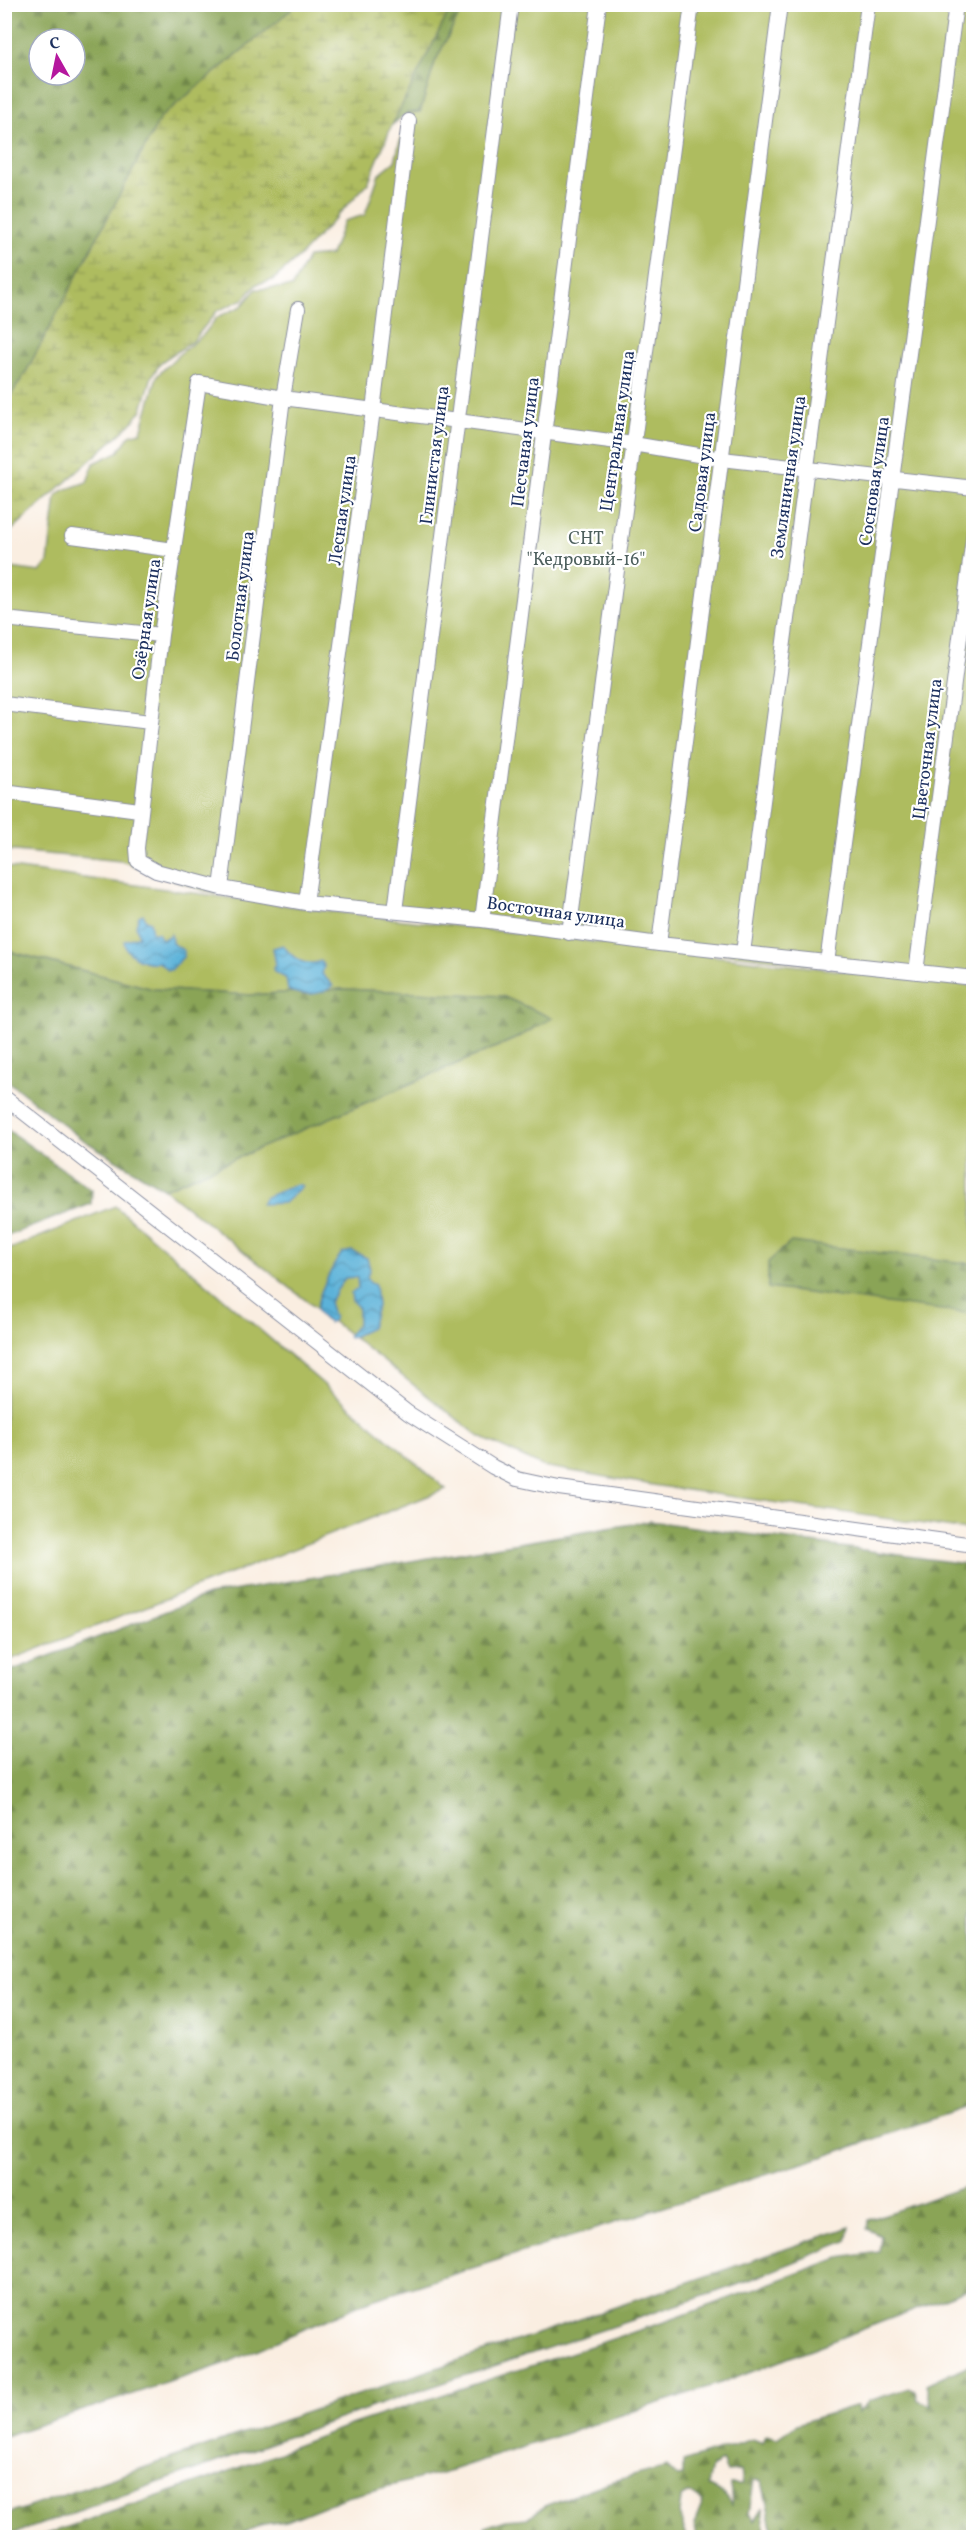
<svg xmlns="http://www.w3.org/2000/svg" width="978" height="2542" viewBox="0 0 978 2542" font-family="Vollkorn,serif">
<defs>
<pattern id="forest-firs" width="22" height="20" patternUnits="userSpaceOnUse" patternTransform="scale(1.5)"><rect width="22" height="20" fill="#8aa456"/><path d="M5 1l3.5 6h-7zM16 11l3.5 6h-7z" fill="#70864a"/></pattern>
<pattern id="wetland-marsh" width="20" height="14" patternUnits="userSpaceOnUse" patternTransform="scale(1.5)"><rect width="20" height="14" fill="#aebc5f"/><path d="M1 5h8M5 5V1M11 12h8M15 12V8" fill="none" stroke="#8d9952"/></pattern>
<pattern id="water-waves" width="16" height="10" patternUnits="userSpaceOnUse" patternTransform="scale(1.5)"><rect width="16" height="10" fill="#5cb2d9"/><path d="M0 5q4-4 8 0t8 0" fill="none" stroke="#4b91b3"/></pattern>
</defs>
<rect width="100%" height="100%" fill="#fff"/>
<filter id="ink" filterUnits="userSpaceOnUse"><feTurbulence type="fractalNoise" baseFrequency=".0167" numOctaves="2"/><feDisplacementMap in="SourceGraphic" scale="12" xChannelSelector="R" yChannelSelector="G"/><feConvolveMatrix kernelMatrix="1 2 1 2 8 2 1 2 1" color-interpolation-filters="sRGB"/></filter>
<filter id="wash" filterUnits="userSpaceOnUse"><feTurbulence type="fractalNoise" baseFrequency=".008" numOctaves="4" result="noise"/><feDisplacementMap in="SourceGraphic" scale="24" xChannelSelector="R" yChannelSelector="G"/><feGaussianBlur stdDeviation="1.35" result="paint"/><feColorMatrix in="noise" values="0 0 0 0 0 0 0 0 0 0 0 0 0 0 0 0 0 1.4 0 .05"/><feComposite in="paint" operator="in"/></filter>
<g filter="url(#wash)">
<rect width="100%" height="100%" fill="#faeee1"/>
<!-- green -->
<path fill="#aebc5f" stroke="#64765e" stroke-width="1.5" d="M464,5H973V983L205,891L121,861L5,850L4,567L40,572L48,562L56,496L64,490L87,482L94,463L118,452L130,435L141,432L157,376L177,356L204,334L217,317L242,306L256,289L292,287L308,257L331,255L344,221L365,215L379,174L395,161L407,113L420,112L435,62Z
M4,867L319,910L973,986V1531L659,1486L542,1466L480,1437L164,1189L517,1038L551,1018L502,996L342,989L251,995L153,989L5,950Z
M115,1206L446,1489L5,1662V1251Z"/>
<!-- forest -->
<path fill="url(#forest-firs)" stroke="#526a5a" stroke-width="1.5" fill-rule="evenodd" d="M5,5H297L161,117L25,374L5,404ZM39,39H75V75H39Z
M452,5H464L435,62L420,112L407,113L392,125Z
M4,950L153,989L251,995L342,989L502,996L552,1018L517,1038L164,1189L80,1138L5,1079Z
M5,1128L92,1190L91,1204L5,1237Z
M791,1242L973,1264V1314L768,1288V1262Z
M650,1521L973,1565V2105L825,2156L369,2301L224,2364L5,2436V1673L208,1595Z
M973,2184V2287L733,2379L452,2470L347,2497L287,2521L264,2524L233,2537H38L214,2477L353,2424L667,2321L839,2258L879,2252L881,2236L867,2229L868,2220Z
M850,2227L847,2241L737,2285L395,2399L5,2537V2515Z
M973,2363V2537H791L784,2524L782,2537H745L744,2531L739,2537H697L694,2524L703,2502L690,2493L681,2498L679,2514L687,2537L507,2538L508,2535L501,2529L483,2534L484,2527L506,2520L527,2518L547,2505L610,2482L667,2467L677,2477L683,2476V2462L753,2439L763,2443L766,2435L777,2438L797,2424L857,2405L858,2413L869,2401L909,2388L916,2391L918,2400L931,2405L926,2385ZM722,2461L727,2472L740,2471L742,2484H730L732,2505L722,2493L708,2486L712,2466ZM754,2480L762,2481L774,2535L766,2532L762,2509L754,2521L749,2514Z"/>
<!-- wetland -->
<path fill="url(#wetland-marsh)" stroke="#64765e" stroke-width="1.5" d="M297,5H452L392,125L368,183L299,257L273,280L257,284L244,299L217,311L193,341L161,362L152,376L142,410L131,424L5,536V404L25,374L161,117Z"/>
<!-- water -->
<path fill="url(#water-waves)" stroke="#3c709c" stroke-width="1.5" d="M143,914L146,920L150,922L152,933H158L162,940L171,934L172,943L184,951V956L171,970H167L159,962C146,964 125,957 124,941L139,936L136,925L139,916Z
M283,945C293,959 305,968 321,961L324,966L322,974L333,986C321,996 301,996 288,990L286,978L274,972L273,968L276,964L273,948Z
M297,1184L302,1186L284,1203L261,1204L264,1198Z
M352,1251L367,1258L370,1269L367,1276L370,1283L375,1285L377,1306L371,1328L350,1338L348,1335L358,1324V1307L352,1301L351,1293L358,1288L357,1277L345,1278L329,1302L334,1319L329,1323C326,1321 320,1316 318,1313C312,1303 335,1262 342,1253Z"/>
</g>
<g filter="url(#ink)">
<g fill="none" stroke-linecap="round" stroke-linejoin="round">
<defs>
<path id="minor" d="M974,488L722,459L633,444L283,398L199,383L161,635L137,848L138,861L156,871L221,888L306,903L482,920L659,944L974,978
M72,536L174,550
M4,619L161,635
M4,704L150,722
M4,792L139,810
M221,888L283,398L298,309
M306,903L373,410L409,121
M395,911L511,4
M482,920L599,4
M569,933L692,4
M659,944L780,4
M743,953L868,4
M827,963L956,4
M916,972L974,531
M4,1097L408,1413L493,1467L517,1479L559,1488L974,1545"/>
</defs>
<!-- minor casing -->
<use href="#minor" stroke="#8a8ea0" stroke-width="16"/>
<!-- minor -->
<use href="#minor" stroke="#fff" stroke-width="14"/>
</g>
</g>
<g text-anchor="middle" stroke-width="4.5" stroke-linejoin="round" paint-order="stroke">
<!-- street labels -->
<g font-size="18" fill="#1b2f5e" stroke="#fff">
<text transform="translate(617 431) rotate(-82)" y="6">Центральная улица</text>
<text transform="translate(525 442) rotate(-83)" y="6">Песчаная улица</text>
<text transform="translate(434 455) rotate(-83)" y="6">Глинистая улица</text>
<text transform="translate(702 472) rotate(-83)" y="6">Садовая улица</text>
<text transform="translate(788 477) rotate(-82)" y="6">Земляничная улица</text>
<text transform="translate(874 481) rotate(-82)" y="6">Сосновая улица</text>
<text transform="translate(342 510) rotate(-82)" y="6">Лесная улица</text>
<text transform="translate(240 596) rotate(-83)" y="6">Болотная улица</text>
<text transform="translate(146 619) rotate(-82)" y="6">Озёрная улица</text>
<text transform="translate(927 749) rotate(-83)" y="6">Цветочная улица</text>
<text transform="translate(556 912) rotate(8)" y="6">Восточная улица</text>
</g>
<!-- park labels -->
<g font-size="18" fill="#4e605e" stroke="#fff">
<text x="586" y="544">СНТ<tspan x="586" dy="21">"Кедровый-16"</tspan></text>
</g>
</g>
<!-- margin -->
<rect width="978" height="2542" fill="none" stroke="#fff" stroke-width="24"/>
<!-- north arrow -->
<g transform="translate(57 57) rotate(351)"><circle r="28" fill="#ffffff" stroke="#a4acbf" stroke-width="1.5"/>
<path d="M0-4.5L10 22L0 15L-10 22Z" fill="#b5179e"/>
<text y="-9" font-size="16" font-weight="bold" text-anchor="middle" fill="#1b2f5e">С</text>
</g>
</svg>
